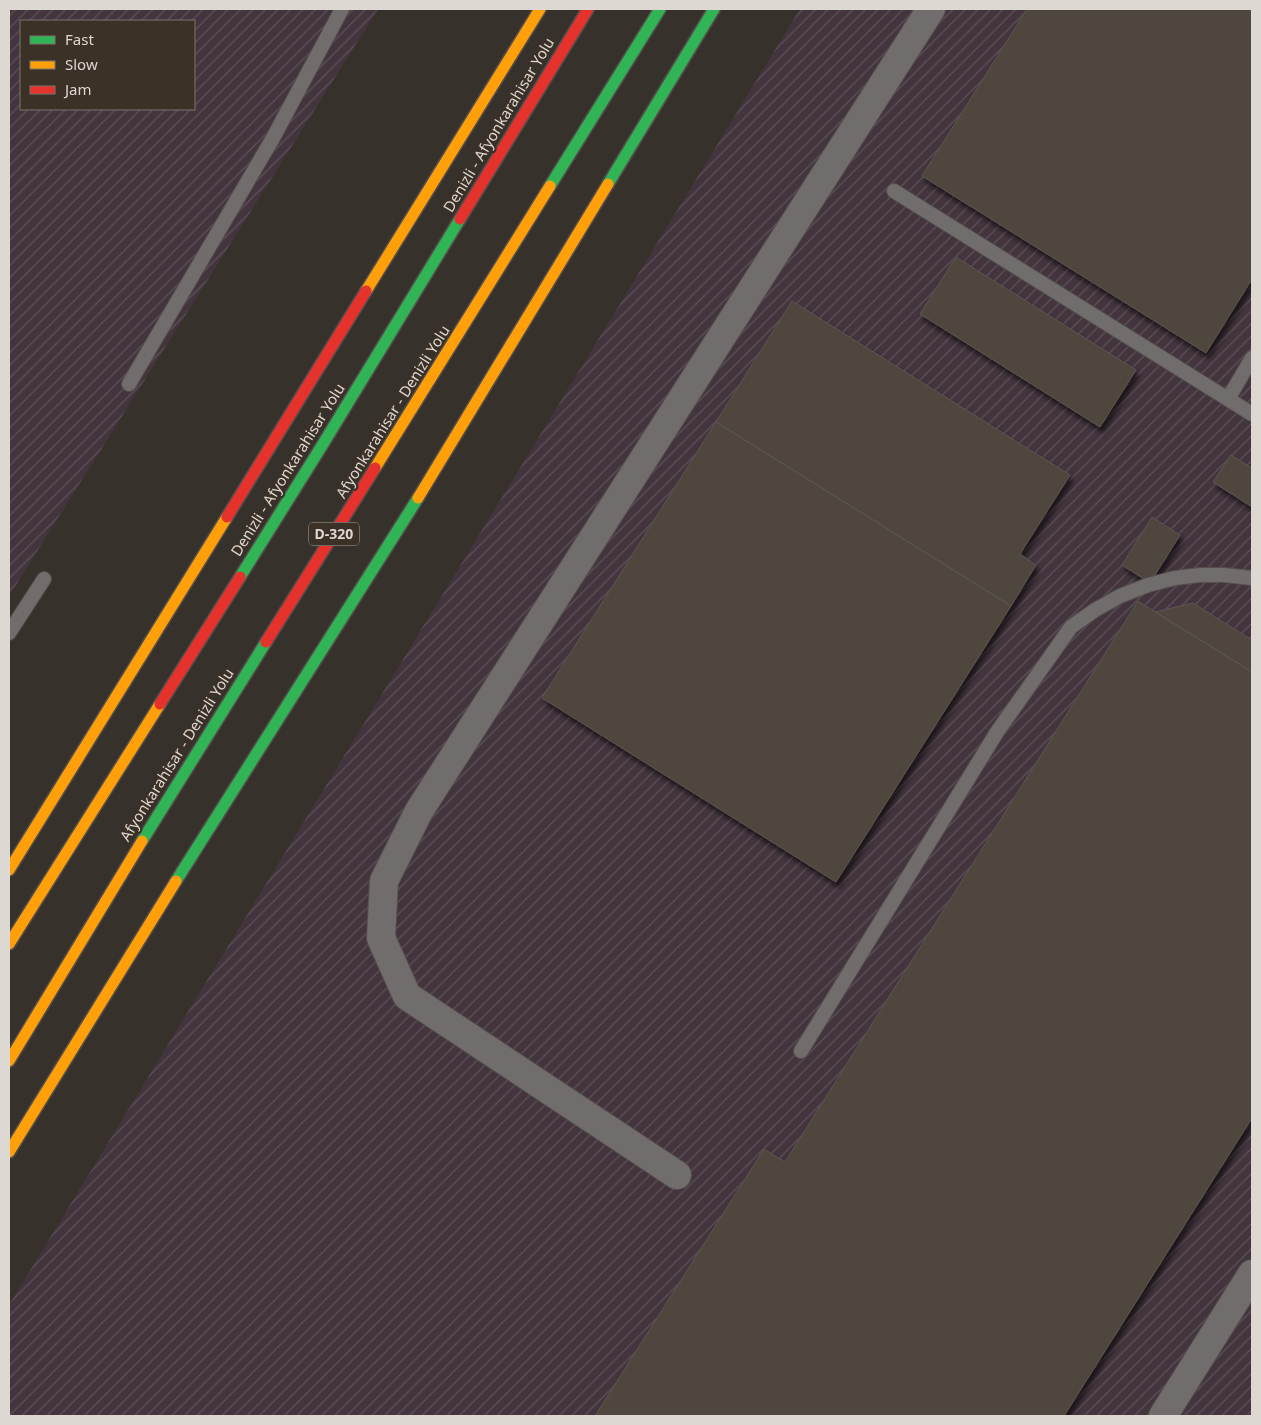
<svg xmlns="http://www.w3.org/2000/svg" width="1261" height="1425" viewBox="0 0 1261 1425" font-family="'Noto Sans',sans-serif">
<defs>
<pattern id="industrial-furrows" width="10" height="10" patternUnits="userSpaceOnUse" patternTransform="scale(1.25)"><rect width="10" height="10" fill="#43343e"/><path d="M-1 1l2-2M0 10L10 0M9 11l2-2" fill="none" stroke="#5e5159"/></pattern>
<filter id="shadow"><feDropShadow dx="3" dy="5.5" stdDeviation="2.5" flood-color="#0009"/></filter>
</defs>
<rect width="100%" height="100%" fill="#37312c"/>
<!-- industrial -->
<path fill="url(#industrial-furrows)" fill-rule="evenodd" d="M9,9H378L9,596ZM21,21H194V109H21Z
M800,9H1252V1416H9V1305Z"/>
<!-- building -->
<path fill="#50463e" stroke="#5b5652" filter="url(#shadow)" d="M1027,9H1252V279L1206,353L922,176Z
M956,257L1136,370L1100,427L920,314Z
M792,301L1070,475L1020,554L1036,565L1011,606L716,422Z
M716,422L1011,606L836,882L542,698Z
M1231,455L1252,468V507L1213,482Z
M1152,517L1180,535L1150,583L1122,565Z
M1138,601L1252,672V1118L1064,1416H595L764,1149L785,1162Z
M1193,603L1252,640V672L1155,612Z"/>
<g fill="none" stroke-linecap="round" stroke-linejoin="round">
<defs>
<path id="lane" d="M894,191L1252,414
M129,384L273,138L342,9
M1228,399L1252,358
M9,633L44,579
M801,1051L997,732L1071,627L1095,610L1120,596L1148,585L1175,578L1200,575H1224L1252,578"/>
<path id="street" d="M677,1175L407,996L381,938L384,881L419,811L931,9
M1163,1416L1252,1274"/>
<path id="fast" d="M608,184L714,9
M550,186L660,9
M240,577L323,444L460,219
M142,841L266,642
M176,881L418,498"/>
<path id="slow" d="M366,291L540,9
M375,468L550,186
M418,498L608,184
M9,870L227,517
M9,944L160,704
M9,1061L142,841
M9,1152L176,881"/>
<path id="jam" d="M460,219L588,9
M227,517L366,291
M266,642L375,468
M160,704L240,577"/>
</defs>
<!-- lane casing -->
<use href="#lane" stroke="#544f4b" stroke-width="16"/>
<!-- street casing -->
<use href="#street" stroke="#544f4b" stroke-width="30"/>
<!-- fast casing -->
<use href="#fast" stroke="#544f4b" stroke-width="14"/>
<!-- slow casing -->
<use href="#slow" stroke="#544f4b" stroke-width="14"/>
<!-- jam casing -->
<use href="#jam" stroke="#544f4b" stroke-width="14"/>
<!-- lane -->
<use href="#lane" stroke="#716d6d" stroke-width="14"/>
<!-- street -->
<use href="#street" stroke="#716d6d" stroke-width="28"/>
<!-- fast -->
<use href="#fast" stroke="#30b455" stroke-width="11"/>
<!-- slow -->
<use href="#slow" stroke="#ff9f0a" stroke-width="11"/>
<!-- jam -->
<use href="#jam" stroke="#e5322d" stroke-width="11"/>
</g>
<g text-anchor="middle" stroke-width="4.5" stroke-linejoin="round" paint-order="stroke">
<!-- shield labels -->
<rect fill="#3b3127" stroke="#ada69f" stroke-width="1" x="309" y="522.5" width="50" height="23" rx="4"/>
<g font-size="14" font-weight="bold" fill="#ded8d2">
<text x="334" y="539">D-320</text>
</g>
<!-- street labels -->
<g font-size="15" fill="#ded8d2" stroke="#3b3127">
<text transform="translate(499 125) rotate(-59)" y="5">Denizli - Afyonkarahisar Yolu</text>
<text transform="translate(393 412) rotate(-58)" y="5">Afyonkarahisar - Denizli Yolu</text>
<text transform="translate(288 470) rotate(-58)" y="5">Denizli - Afyonkarahisar Yolu</text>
<text transform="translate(177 755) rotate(-58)" y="5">Afyonkarahisar - Denizli Yolu</text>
</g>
</g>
<!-- border -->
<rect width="1261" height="1425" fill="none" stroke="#ded8d2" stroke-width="20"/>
<!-- legend -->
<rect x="20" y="20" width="175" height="90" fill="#3b3127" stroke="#7c746b"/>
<rect x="30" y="36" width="25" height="8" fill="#30b455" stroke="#7c746b"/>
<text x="65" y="45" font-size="15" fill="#ded8d2">Fast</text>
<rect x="30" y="61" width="25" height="8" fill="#ff9f0a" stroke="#7c746b"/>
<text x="65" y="70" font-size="15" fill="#ded8d2">Slow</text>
<rect x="30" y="86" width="25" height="8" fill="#e5322d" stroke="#7c746b"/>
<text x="65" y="95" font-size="15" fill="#ded8d2">Jam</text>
</svg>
